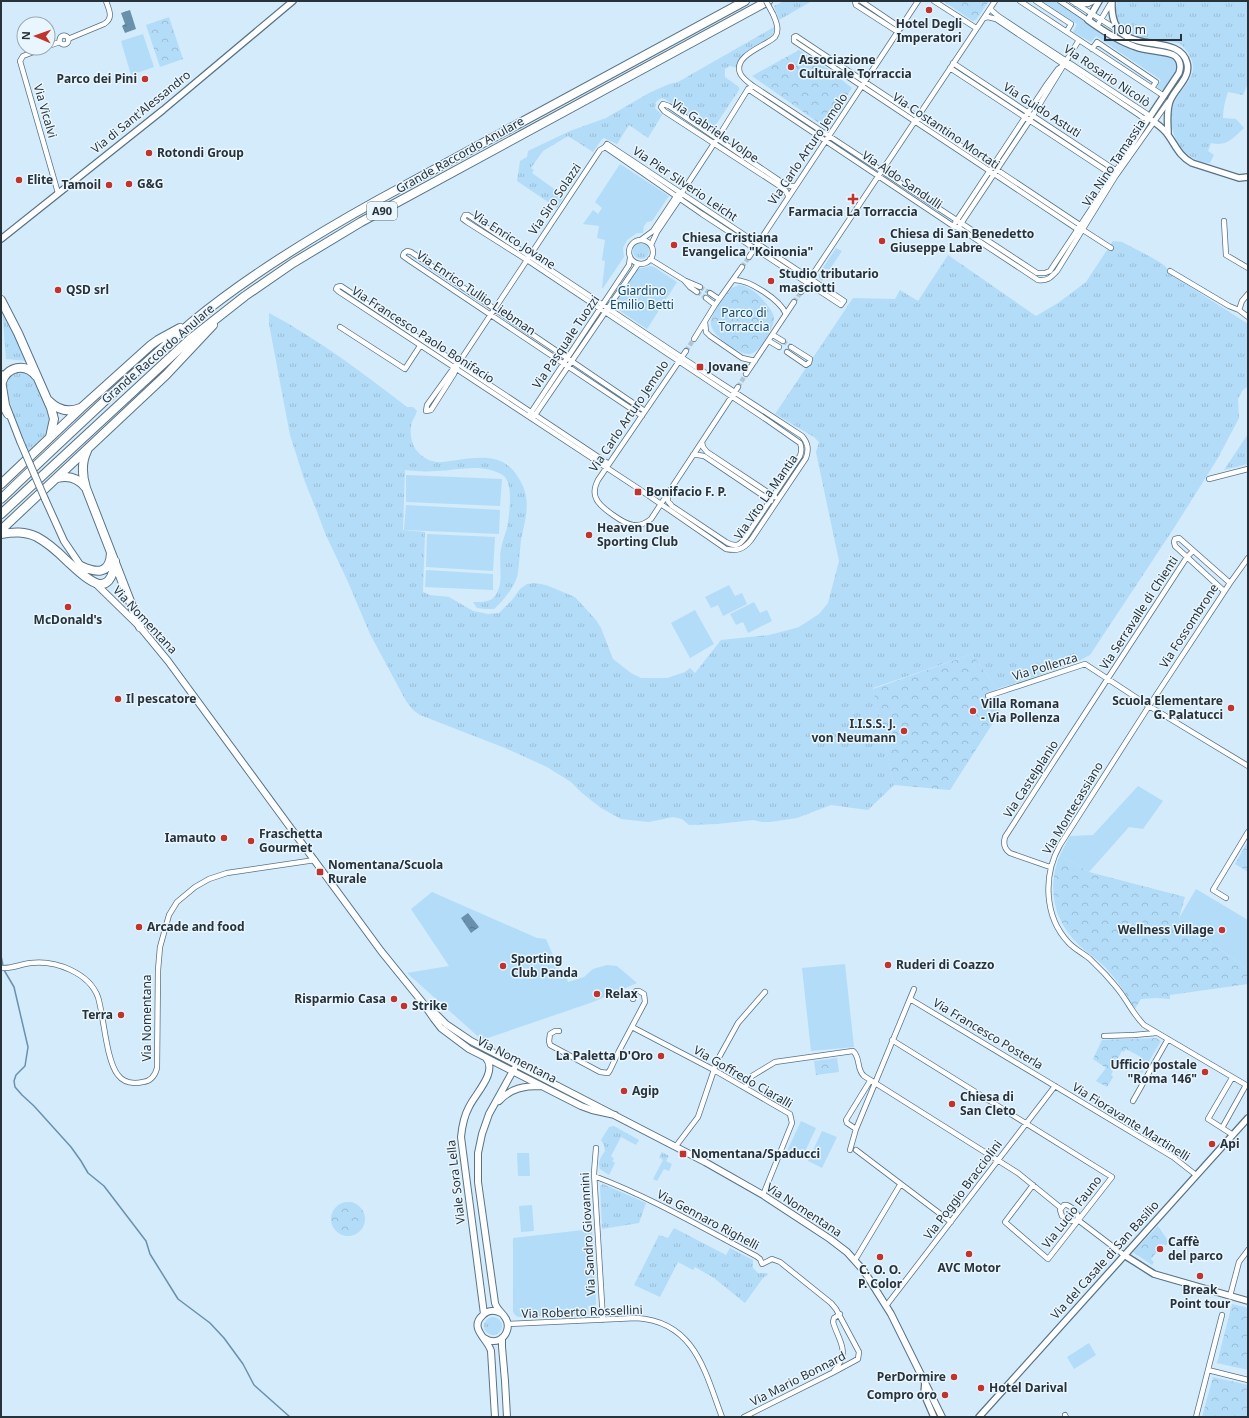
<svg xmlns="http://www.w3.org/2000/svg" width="1249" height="1418" viewBox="0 0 1249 1418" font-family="'Noto Sans',sans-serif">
<defs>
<pattern id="grass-tufts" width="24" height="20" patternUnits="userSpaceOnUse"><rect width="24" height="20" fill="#b3dcf8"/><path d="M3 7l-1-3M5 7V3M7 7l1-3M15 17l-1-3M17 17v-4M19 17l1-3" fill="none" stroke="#9abdd5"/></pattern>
<pattern id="forest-crowns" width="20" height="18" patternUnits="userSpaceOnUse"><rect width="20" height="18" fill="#b3dcf8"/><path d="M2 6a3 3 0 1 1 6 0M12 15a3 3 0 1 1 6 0" fill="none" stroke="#9abdd5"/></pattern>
<pattern id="water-ripples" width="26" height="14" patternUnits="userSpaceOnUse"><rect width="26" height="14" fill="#6991ab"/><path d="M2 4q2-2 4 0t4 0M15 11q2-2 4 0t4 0" fill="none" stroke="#56778c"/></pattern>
</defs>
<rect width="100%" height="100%" fill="#d3ebfb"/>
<!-- grass -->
<path fill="url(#grass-tufts)" d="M784,1H812L779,20L774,6Z
M1117,1H1248V83L1243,95L1228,92C1225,101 1223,109 1223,118L1236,119L1244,128C1233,138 1227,147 1211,143L1208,151L1214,155L1210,163C1200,163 1190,157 1183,150C1172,137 1167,117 1175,101C1181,88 1197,78 1192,61C1190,55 1185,47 1180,44C1174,41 1165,42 1159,41C1137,38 1110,29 1117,1Z
M774,27C777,42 747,47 740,58C738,61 738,64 737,68L730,66L725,69V77L739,87V90L713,129H710L665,99L661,98L656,102L655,108L662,115L648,138L629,125L617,144L604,138L602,139L593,152L568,136L543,151L531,168L534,170L532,173L564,196L557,208L517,181L520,161L527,157L528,151L570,131L606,118L649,93L669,84L678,82Z
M1113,241L1122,242L1151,257L1164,265L1175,277L1248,324V386L1242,391L1238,399L1239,418L1218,458L1174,528L1090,655L1073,664L997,689L972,654L873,688L894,785L868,810L831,805L797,818L770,822H762L753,820L717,824L689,825L682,819L673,817L649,822L621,819L601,808L582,793L571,782L547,767L505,748L420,715L413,710L406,701L370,634L348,582L325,533L316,509L305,482L290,435L269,324V313C318,339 363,373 407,407H413L417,411C416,415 414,418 412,422C409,432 411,446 419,453C422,456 427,460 432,461C438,463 444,462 450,461C476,458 502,451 518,477C531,497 527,513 522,535C519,549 520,564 517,577C513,589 503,601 494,609H485L477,608L473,602C480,602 490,603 495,596C505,583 498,564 501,549C502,542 505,535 507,528C509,516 515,480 501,474C481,463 458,470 436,471C426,472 415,471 405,470L403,530L425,532L423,592L430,595L449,597L473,611L488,614L499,613L512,600L520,589L527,584L535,583L546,585L575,597L596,620L601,628L613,659L631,673L641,678H667L685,672L690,668L695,673L721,640L769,635L792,629L799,627L819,614L828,603L839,561L816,452L819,442L814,437L775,414L853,298L895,299L900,290L918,301L948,255L1036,316L1058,303L1086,282Z
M633 251a8 8 0 1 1 16 0a8 8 0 1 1-16 0Z
M2,306L28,361L6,359Z
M19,371L31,376L36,384L47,407L50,420L46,436L39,444L28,452C21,434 3,394 8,376Z
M1248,434V464L1224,470Z
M614,1126L639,1140L636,1145L621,1137L611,1156L614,1159L612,1161L615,1163L609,1175L600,1169C597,1162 601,1157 605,1151L604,1145L601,1140L609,1127Z
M662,1152L669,1156L666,1161L672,1164L669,1171L664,1169L657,1181L653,1179L663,1160L659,1157Z
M603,1184L646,1203L639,1223L602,1229L600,1186Z
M674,1228L726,1255L730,1248L753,1260V1268L758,1273H767L768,1275L763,1278L745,1303L714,1278L695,1267L693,1270L678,1262L660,1297L634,1285L659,1235L668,1238Z
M484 1326a9 9 0 1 1 18 0a9 9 0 1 1-18 0Z"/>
<!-- forest -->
<path fill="url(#forest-crowns)" d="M943,1H989L976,20L973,21Z
M169,17L183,59L160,67L146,25Z
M799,50L828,69L852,88L826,128L752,76Z
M739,285C751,286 761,297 768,306C771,310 773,313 774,317C775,327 760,352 750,354C743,355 736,349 730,346C699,324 711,318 728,292L731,288Z
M972,654L997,689L994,698L1000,712L950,790L894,785L873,689Z
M1248,841V872L1235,864Z
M1060,855L1089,872L1185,897L1179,918L1248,970V984L1170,995V999L1156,998L1141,999L1134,1010C1127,994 1117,980 1105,967C1097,959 1087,953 1079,945C1054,921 1046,888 1060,855Z
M1156,1038L1161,1041L1142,1073L1138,1070L1142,1063L1139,1061L1141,1057L1126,1049L1124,1052L1122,1051L1111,1070L1113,1071L1111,1075L1113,1077L1107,1087L1096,1081L1106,1068L1093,1059L1102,1040Z
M837,1058L839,1072L816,1075L814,1061Z
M331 1219a17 17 0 1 1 34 0a17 17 0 1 1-34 0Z
M1158,1226L1169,1242L1166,1245L1163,1244L1151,1259L1154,1262L1152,1265L1133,1252Z
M1232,1304L1248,1308V1370L1217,1363Z
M1213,1377L1248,1385V1417H1202Z"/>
<!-- garden -->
<path fill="#b3dcf8" d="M1042,1H1054L1114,40L1133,49L1171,58C1183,67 1171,80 1165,89L1161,90L1157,87L1161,80L1096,36L1091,42L1073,32L1077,24Z
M143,34L154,67L131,75L121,41Z
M620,164L669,196L652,221L647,222L644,226L643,233H637L627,240L623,248L624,257L603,288H602L605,261L602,260L605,240L597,238L599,226L583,224L593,210L598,214L602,208L595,202Z
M836,248L842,251L822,281L819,278V274Z
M651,266L654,267L677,282L647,329L613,306L637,269Z
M406,475L502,479L500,506L406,502Z
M406,505L500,510L499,534L404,530Z
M427,534L495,537L493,571L426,567Z
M426,570L493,574V590L425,587Z
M729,585L735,596L742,593L747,604L723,616L718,605L711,608L705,597Z
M754,602L760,613L767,610L772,621L748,633L743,622L736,625L730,614Z
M695,610L714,644L690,658L671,623Z
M1138,786L1163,801L1143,829L1129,827L1089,872L1060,855L1070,836L1093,835Z
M1196,889L1248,920V970L1179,918Z
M432,892L537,938L546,939L559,969H564L568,982L584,977L593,969L607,965L617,966L637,983L593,1002L482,1040L407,973L449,966L411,909Z
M845,964L854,1047L811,1051L802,968Z
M801,1121L816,1128L802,1158L787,1151Z
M822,1131L837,1137L822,1168L808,1161Z
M517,1153H529L530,1176H518Z
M532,1205L534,1231L521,1232L519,1206Z
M592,1229L596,1304L594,1306H588L589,1314L519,1317L516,1316L513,1312V1238Z
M1089,1343L1096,1355L1074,1369L1067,1357Z"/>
<!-- water -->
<path fill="url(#water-ripples)" d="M130,10L136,29L125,33L122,26L125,24L121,13Z
M468,913L479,927L471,933L461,918Z"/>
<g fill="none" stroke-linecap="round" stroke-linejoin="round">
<!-- stream -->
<path stroke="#6991ab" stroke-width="1.5" d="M1,956L4,970L14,987L28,1047L25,1066L16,1075L14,1081L15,1087L22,1095L34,1106L71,1147L81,1161L88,1173L104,1186L146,1241L150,1254L178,1299L210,1323L224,1338L243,1364L254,1385L290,1417"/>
<!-- minor-tunnel -->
<path stroke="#b1c6d4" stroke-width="4.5" stroke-dasharray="4.5 2" stroke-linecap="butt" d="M742,267L749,257
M700,287L710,293
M697,292L706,298
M794,302L801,292
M783,341L791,347
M686,351L694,339
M738,387L746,374"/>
<defs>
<path id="minor" d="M857,1L855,2L856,5L898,32
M861,1L901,28
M934,1L976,28
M1020,1L1164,96
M1036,1L1071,24L1067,31
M1060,1L1088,20
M1072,1L1119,31
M1076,4H1088L1094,1
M990,9L998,16L1147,114L1149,118
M984,18L988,17L996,19L1139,115L1143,118H1149
M1097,26L1112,1
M59.5 40a4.5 4.5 0 1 1 9 0a4.5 4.5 0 1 1-9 0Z
M68,39L104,24C114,18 109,10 106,1
M48,46L60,42
M44,48L23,56L20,61L58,193
M1092,49L1097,42L1156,82L1152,88
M953,63L1118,172
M950,68L1114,176
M753,86L1037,273H1045L1050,271L1107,185L1149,118
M748,89L953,226L959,228L1038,280C1048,281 1050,278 1057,271L1115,177L1168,102
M607,144L844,301L841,305L702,214L605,147Z
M788,196L786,191L781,187L664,111L661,107L663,104L669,106L783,183L790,186H795
M1224,221L1226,255L1248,268
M955,223L1047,84L1058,69L1064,65
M960,225L1030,120L1079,40
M1083,230L1080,225L796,36L794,37V41L1077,229L1083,230L1111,248
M642,239L653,231L677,195
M629 252a12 12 0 1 1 24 0a12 12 0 1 1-24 0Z
M651,245L657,232L680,198L681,194L717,139L748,89L753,86C749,83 742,78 740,73C733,55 766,46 775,37C780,30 776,21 773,14
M749,257L918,1
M650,259L684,280L690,287L697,292
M1170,271L1229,306L1239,310L1248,317
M733,280C749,279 780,300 786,314
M686,281L700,287
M801,292L995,1
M710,293L719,299
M706,298L715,305
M1239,310L1242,301L1248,294
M705,322L706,332L710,336L742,358L755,361
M340,327L405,369L420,346
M773,335L783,341
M694,339L715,305L742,267
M769,341L779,347
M686,351L598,480C595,486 593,492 596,498C599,507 624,524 633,525C640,526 646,523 651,519L738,387
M787,352L806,365L809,363L810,359L791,347
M455,366L427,405L426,411L431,410L454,374L458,364L600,150L605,147
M746,374L794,302
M530,414L629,265L630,258
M642,416L410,261L403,256L404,253L407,251L411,252L645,411
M533,418L638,264
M702,442L703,447L707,452L775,497
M693,455H698L704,456L771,501
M609,464L341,286L337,287L336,289L338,291L639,489L726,549C737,551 743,550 751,540L806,458C809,449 808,443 802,436L684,359L468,215H465L463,219L467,222L527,260L767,420L800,443C802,448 802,451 800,456L745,538C739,546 735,547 726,542L672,506L668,501V494
M1209,479L1248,469
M1224,591L1175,546L1174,542L1175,539L1179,538L1230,583
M988,696L1085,664L1149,706L1248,766
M1050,867L1010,853C1004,849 1003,844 1005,837L1056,758L1187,557L1193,551
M1226,898L1213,890L1248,832
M1,968C11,969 21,964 31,963C56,960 89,973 98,997C104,1017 106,1060 118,1075C124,1083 134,1084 143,1082C151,1081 155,1076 157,1068L158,970L160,947L169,915L177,902L195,887L209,879L227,873L315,860
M910,999L1173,1157L1196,1175
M632,1027L714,1070L790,1114L792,1123L763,1195
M559,1031H555L550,1034L549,1041L550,1045L600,1072L608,1073L610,1070L619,1051L645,1002L644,994L639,991H636L633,994V999
M1104,1036L1134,1035L1156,1033
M892,1040L1112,1177L1048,1259L1005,1222L1033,1185
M1232,1078L1208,1119L1233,1135
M745,1088L752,1076L775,1062L853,1051C861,1058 856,1069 864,1076L1018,1173L1061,1208
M1133,1101L1168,1039
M1222,1128L1246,1085L1144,1025C1135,1016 1130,1006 1123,996C1118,988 1111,981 1105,974C1100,969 1095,964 1090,959C1083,953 1074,949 1068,942C1044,916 1043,875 1060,845L1149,706L1230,583L1248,558
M856,1129L847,1123L846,1120L870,1081
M676,1146L698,1117L717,1061L738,1023L765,992
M596,1148L594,1173L603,1320
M850,1150L856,1129L914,989
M856,1150L951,1222
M594,1176C650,1197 703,1228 756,1256L760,1259L762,1264L772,1259L780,1262L831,1303L836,1309L859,1352L858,1359L832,1373L744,1417
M1064,1205H1067C1074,1208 1078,1213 1078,1220L1071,1221L1062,1216L1060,1210Z
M1078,1220L1124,1255
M855,1260L900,1185
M1230,1296L1239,1262L1248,1250
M886,1306L1055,1086
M508,1324L637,1318C695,1322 705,1372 722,1417
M1208,1370L1248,1380
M834,1371C851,1351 839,1342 833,1322L834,1318L840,1314
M1065,1415L1066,1417
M1196,1417L1222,1315"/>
<path id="tertiary" d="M1099,1L1088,20C1103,31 1118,41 1136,47C1146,51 1169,51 1175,56C1181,61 1181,67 1179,73L1149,118C1155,123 1164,128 1168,135C1176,146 1179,156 1192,163L1239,178L1248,177
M1112,1C1108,63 1178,28 1187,63C1191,78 1175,88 1170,101C1166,112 1168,123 1168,134
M1,239L163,110L293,1
M1124,1255L1154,1274L1248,1301
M925,1382L924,1394L934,1417
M979,1417L1248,1118"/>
<path id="secondary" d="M1,374L6,405L20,441
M45,499L64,541L83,569
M94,582L140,627L168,661L381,951L423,1003L434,1019L441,1028L469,1049L581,1106L592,1110L615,1115
M428,1006L446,1024L471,1041L705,1162L763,1195L830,1239L847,1252L864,1271L891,1314L942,1417
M499,1101C511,1088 524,1086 541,1086
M484,1314L461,1137C462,1127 464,1116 469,1107C475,1094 498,1072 486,1058
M484,1338C488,1341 494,1342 499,1340C507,1336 510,1326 506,1319C503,1313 497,1310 495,1303L478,1182V1153L482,1134L489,1114L514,1069
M502,1338V1347L505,1381L507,1417
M495,1417L491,1351C488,1339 468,1328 483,1315C488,1310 495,1310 501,1313"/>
<path id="motorway" d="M1,300L18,333L51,408L54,419L50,437
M2,382C7,367 25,362 36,376
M1,401L8,414
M49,401C58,410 68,413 80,408
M87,451C81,463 82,475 86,488L140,627
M57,478C69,475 78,478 85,487
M1,484L81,408L151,345L158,340L180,328
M1,499C38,463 76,428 113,393C139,369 165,345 192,322C249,275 313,236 378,200L745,1
M1,514L189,340L245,296L293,263L361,222L768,1
M1,530L166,375L213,325
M1,534C13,532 25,531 37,537C48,543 57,551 66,560C83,575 110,605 115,561
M81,566C96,573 110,575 111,553"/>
</defs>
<!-- minor casing -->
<use href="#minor" stroke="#597385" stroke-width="6"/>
<!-- tertiary casing -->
<use href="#tertiary" stroke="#597385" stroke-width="8"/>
<!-- secondary casing -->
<use href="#secondary" stroke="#597385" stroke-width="8"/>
<!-- motorway casing -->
<use href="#motorway" stroke="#597385" stroke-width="10"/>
<!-- minor -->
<use href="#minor" stroke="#fff" stroke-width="4.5"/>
<!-- tertiary -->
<use href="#tertiary" stroke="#fff" stroke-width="5.5"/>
<!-- secondary -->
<use href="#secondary" stroke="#fff" stroke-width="6"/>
<!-- motorway -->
<use href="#motorway" stroke="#fff" stroke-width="8"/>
<defs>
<path id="minor-bridge" d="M766,1L773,14"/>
<path id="secondary-bridge" d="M20,441L45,499"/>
</defs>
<!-- minor-bridge casing -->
<use href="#minor-bridge" stroke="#597385" stroke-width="6" stroke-linecap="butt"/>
<!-- secondary-bridge casing -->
<use href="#secondary-bridge" stroke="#597385" stroke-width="8" stroke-linecap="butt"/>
<!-- minor-bridge -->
<use href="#minor-bridge" stroke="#fff" stroke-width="4.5"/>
<!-- secondary-bridge -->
<use href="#secondary-bridge" stroke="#fff" stroke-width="6"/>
</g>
<!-- markers -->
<g fill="#c1332d" stroke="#eaf6fe" stroke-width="1.5">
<circle cx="929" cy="10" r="4"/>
<circle cx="791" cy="67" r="4"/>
<circle cx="145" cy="79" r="4"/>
<circle cx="149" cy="153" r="4"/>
<circle cx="19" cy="180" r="4"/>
<circle cx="129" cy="184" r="4"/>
<circle cx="109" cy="185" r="4"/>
<path d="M851 193h4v4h4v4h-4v4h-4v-4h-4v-4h4z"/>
<circle cx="882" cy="241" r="4"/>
<circle cx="674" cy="245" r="4"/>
<circle cx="771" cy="281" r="4"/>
<circle cx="58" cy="290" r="4"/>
<rect x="696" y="363" width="8" height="8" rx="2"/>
<rect x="634" y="488" width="8" height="8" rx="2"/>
<circle cx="589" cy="535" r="4"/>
<circle cx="68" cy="607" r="4"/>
<circle cx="118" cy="699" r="4"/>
<circle cx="1231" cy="708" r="4"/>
<circle cx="973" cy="711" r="4"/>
<circle cx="904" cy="731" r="4"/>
<circle cx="224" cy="838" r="4"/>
<circle cx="251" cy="841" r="4"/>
<rect x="316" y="868" width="8" height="8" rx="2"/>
<circle cx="139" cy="927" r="4"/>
<circle cx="1222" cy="930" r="4"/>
<circle cx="888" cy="965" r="4"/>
<circle cx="503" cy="966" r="4"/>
<circle cx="597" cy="994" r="4"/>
<circle cx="394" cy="999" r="4"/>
<circle cx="404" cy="1006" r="4"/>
<circle cx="121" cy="1015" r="4"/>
<circle cx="661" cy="1056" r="4"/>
<circle cx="1205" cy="1072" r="4"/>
<circle cx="624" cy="1091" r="4"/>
<circle cx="952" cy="1104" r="4"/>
<circle cx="1212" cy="1144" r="4"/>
<rect x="679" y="1150" width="8" height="8" rx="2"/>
<circle cx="1160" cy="1249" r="4"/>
<circle cx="969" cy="1254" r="4"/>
<circle cx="880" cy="1257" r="4"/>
<circle cx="1200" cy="1276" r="4"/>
<circle cx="954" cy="1377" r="4"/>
<circle cx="981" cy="1388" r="4"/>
<circle cx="945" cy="1395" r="4"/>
</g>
<g text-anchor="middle" stroke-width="3" stroke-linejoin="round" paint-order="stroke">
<!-- shield labels -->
<rect fill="#eaf6fe" stroke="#626d75" stroke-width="1" x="367" y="202" width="30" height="18" rx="3"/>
<g font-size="11" font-weight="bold" fill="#27323a">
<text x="382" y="215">A90</text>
</g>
<!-- poi labels -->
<g font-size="12" font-weight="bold" fill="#27323a" stroke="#eaf6fe" text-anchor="start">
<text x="929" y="28" text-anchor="middle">Hotel Degli<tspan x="929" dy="14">Imperatori</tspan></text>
<text x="799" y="64">Associazione<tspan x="799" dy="14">Culturale Torraccia</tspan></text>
<text x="137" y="83" text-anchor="end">Parco dei Pini</text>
<text x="157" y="157">Rotondi Group</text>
<text x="27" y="184">Elite</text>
<text x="137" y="188">G&amp;G</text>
<text x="101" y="189" text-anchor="end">Tamoil</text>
<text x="853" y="216" text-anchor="middle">Farmacia La Torraccia</text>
<text x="890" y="238">Chiesa di San Benedetto<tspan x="890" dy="14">Giuseppe Labre</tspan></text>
<text x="682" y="242">Chiesa Cristiana<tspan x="682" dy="14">Evangelica "Koinonia"</tspan></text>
<text x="779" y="278">Studio tributario<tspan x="779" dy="14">masciotti</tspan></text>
<text x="66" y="294">QSD srl</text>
<text x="708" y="371">Jovane</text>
<text x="646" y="496">Bonifacio F. P.</text>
<text x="597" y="532">Heaven Due<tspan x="597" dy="14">Sporting Club</tspan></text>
<text x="68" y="624" text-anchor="middle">McDonald's</text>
<text x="126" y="703">Il pescatore</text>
<text x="1223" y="705" text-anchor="end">Scuola Elementare<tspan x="1223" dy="14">G. Palatucci</tspan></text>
<text x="981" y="708">Villa Romana<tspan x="981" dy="14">- Via Pollenza</tspan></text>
<text x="896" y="728" text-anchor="end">I.I.S.S. J.<tspan x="896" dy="14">von Neumann</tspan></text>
<text x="259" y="838">Fraschetta<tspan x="259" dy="14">Gourmet</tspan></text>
<text x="216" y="842" text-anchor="end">Iamauto</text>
<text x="328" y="869">Nomentana/Scuola<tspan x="328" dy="14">Rurale</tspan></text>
<text x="147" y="931">Arcade and food</text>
<text x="1214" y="934" text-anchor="end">Wellness Village</text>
<text x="511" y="963">Sporting<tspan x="511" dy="14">Club Panda</tspan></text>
<text x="896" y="969">Ruderi di Coazzo</text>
<text x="605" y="998">Relax</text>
<text x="386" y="1003" text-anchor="end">Risparmio Casa</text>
<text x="412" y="1010">Strike</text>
<text x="113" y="1019" text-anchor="end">Terra</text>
<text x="653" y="1060" text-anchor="end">La Paletta D'Oro</text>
<text x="1197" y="1069" text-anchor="end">Ufficio postale<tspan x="1197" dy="14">"Roma 146"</tspan></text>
<text x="632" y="1095">Agip</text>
<text x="960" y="1101">Chiesa di<tspan x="960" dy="14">San Cleto</tspan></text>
<text x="1220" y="1148">Api</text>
<text x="691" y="1158">Nomentana/Spaducci</text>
<text x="1168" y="1246">Caffè<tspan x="1168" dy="14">del parco</tspan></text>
<text x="969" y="1272" text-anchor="middle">AVC Motor</text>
<text x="880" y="1274" text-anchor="middle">C. O. O.<tspan x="880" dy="14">P. Color</tspan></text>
<text x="1200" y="1294" text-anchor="middle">Break<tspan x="1200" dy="14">Point tour</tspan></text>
<text x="946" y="1381" text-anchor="end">PerDormire</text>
<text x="989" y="1392">Hotel Darival</text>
<text x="937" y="1399" text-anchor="end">Compro oro</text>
</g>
<!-- street labels -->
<g font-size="12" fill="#27323a" stroke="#eaf6fe">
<text transform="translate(1107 76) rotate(34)" y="4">Via Rosario Nicolò</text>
<text transform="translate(1042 110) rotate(33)" y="4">Via Guido Astuti</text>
<text transform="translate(45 111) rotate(74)" y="4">Via Vicalvi</text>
<text transform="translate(141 112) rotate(-39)" y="4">Via di Sant'Alessandro</text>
<text transform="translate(715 131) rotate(34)" y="4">Via Gabriele Volpe</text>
<text transform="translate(946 131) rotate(34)" y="4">Via Costantino Mortati</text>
<text transform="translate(808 149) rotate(-56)" y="4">Via Carlo Arturo Jemolo</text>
<text transform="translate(460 155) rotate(-29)" y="4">Grande Raccordo Anulare</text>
<text transform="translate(1114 163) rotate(-56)" y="4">Via Nino Tamassia</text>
<text transform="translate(902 180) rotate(34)" y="4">Via Aldo Sandulli</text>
<text transform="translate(685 184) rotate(34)" y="4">Via Pier Silverio Leicht</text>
<text transform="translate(555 199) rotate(-56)" y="4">Via Siro Solazzi</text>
<text transform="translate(514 240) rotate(33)" y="4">Via Enrico Jovane</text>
<text transform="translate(476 293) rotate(34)" y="4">Via Enrico Tullio Liebman</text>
<text transform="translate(423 335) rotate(33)" y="4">Via Francesco Paolo Bonifacio</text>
<text transform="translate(566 342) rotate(-56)" y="4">Via Pasquale Tuozzi</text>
<text transform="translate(158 354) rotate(-41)" y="4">Grande Raccordo Anulare</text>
<text transform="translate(629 416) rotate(-56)" y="4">Via Carlo Arturo Jemolo</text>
<text transform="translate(766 497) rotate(-55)" y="4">Via Vito La Mantia</text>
<text transform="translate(1139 613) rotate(-57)" y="4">Via Serravalle di Chienti</text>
<text transform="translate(145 620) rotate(47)" y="4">Via Nomentana</text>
<text transform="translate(1189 626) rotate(-57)" y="4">Via Fossombrone</text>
<text transform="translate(1045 667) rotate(-17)" y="4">Via Pollenza</text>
<text transform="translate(1031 779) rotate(-57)" y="4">Via Castelplanio</text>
<text transform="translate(1073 808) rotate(-59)" y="4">Via Montecassiano</text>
<text transform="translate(147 1018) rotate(-90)" y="4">Via Nomentana</text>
<text transform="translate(988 1034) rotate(31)" y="4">Via Francesco Posterla</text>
<text transform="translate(517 1060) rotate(27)" y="4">Via Nomentana</text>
<text transform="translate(743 1077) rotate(30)" y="4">Via Goffredo Ciaralli</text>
<text transform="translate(1131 1122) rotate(32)" y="4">Via Fioravante Martinelli</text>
<text transform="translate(456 1182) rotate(-97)" y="4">Viale Sora Lella</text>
<text transform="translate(963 1190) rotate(-53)" y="4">Via Poggio Bracciolini</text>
<text transform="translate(804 1210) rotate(33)" y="4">Via Nomentana</text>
<text transform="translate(1072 1212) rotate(-52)" y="4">Via Lucio Fauno</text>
<text transform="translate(708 1220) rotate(28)" y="4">Via Gennaro Righelli</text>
<text transform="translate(588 1234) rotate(-93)" y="4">Via Sandro Giovannini</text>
<text transform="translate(1105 1260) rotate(-48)" y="4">Via del Casale di San Basilio</text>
<text transform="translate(582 1312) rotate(-2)" y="4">Via Roberto Rossellini</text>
<text transform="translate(798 1379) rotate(-27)" y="4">Via Mario Bonnard</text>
</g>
<!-- park labels -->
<g font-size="12" fill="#164865" stroke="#eaf6fe">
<text x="642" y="295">Giardino<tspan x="642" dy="14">Emilio Betti</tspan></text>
<text x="744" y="317">Parco di<tspan x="744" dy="14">Torraccia</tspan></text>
</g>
</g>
<!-- border -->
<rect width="1249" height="1418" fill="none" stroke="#27323a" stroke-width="4"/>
<!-- north arrow -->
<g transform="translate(36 36) rotate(272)"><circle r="19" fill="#eaf6fe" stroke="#9ca8b0"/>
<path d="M0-3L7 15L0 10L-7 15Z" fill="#c1332d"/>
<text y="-6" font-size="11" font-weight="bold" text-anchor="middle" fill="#27323a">N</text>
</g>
<!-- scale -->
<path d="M1105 34v6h76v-6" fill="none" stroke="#27323a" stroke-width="2"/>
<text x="1111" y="34" font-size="12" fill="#27323a" stroke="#eaf6fe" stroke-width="3" paint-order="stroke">100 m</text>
</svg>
